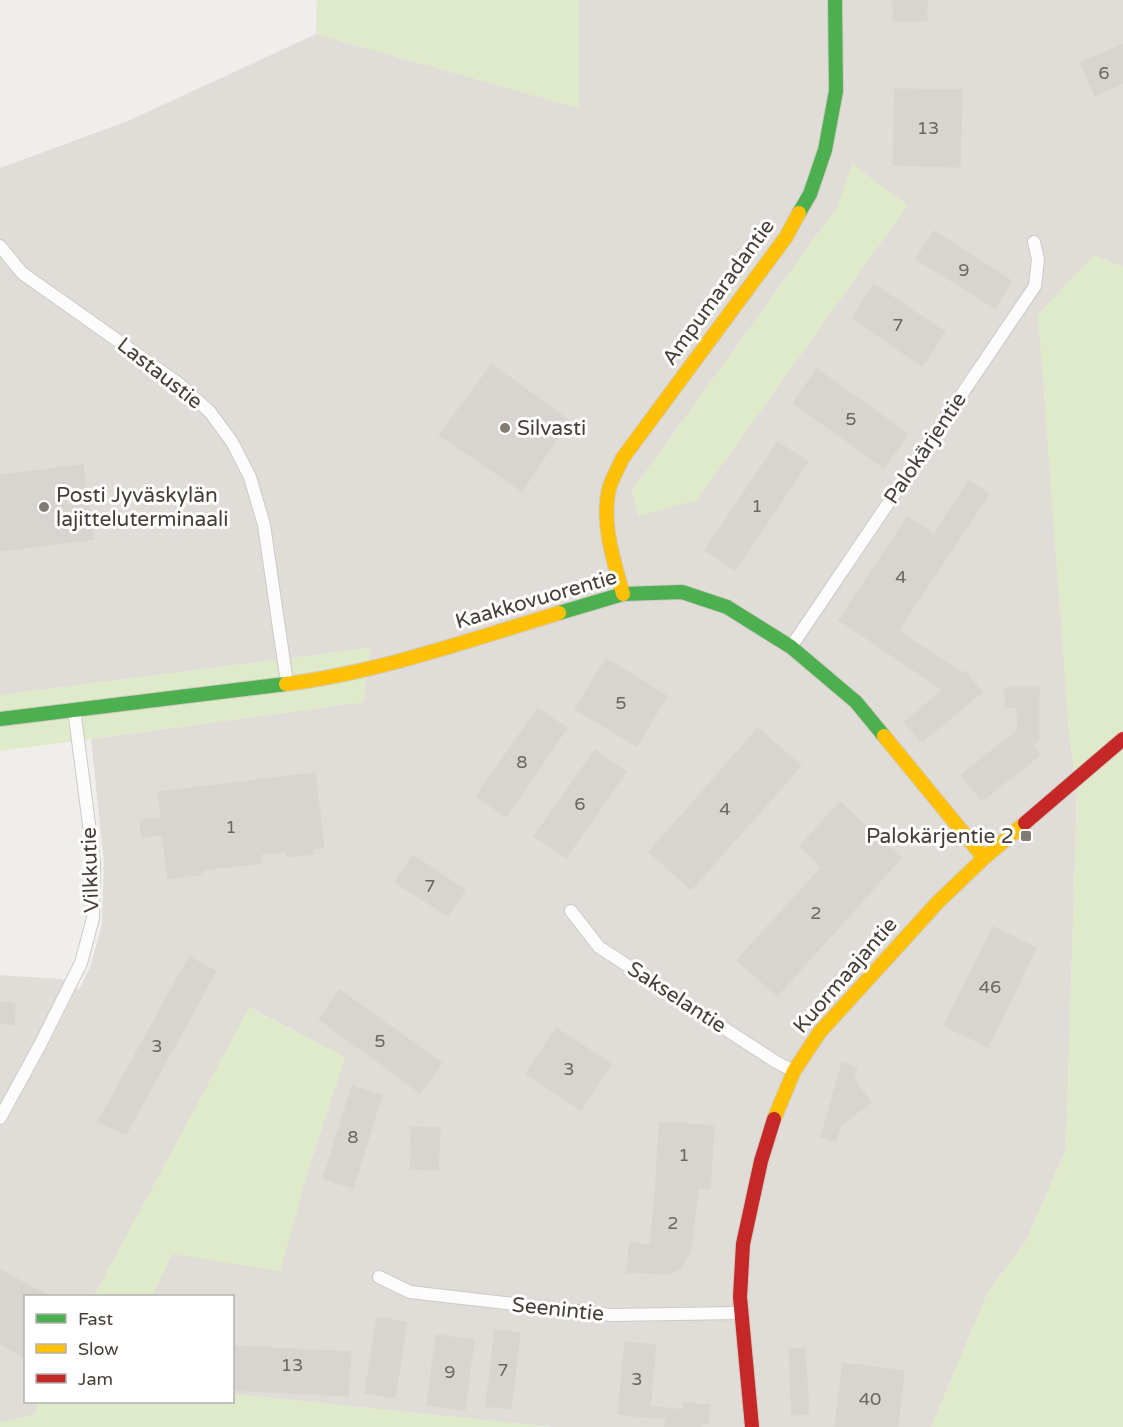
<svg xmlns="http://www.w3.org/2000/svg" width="1123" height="1427" viewBox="0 0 1123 1427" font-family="'Varela Round',sans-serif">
<rect width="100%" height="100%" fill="#f0eeea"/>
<!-- industrial -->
<path fill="#e0ddd8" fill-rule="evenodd" d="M579,0H1123V267L1094,256L1066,687L1069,733L1077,793L1066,1149L1025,1243L989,1290L931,1427H552L233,1394L232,1296H152L172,1254L312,1157L345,1057L250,1008L94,1296H26V1402H39L35,1414L0,1423V975L61,979L79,990L91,965L102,924L104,863L91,739L363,702L370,648L0,695V168L128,121L316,34L579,108ZM837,207L639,516L632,491Z"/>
<!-- green -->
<path fill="#dfeaca" d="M317,0H579V108L316,34Z
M852,164L908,205L697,500L639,516L632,491L837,207Z
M1094,255L1123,267V1427H931L989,1290L1025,1243L1066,1149L1077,793L1069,733L1038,314Z
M370,648L363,702L0,751V695Z
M249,1008L345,1057L312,1157L280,1271L172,1254L152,1296H94Z
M233,1394L552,1427H0V1423L35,1414L39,1402H232Z"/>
<!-- building -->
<path fill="#d8d5d1" stroke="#d9d5d0" stroke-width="1.5" d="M893,0H927V20L893,21Z
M1123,44V83L1095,96L1081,63Z
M895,89L962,90L960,167L893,165Z
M934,231L1012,281L995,308L916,259Z
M874,284L945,332L922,366L852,318Z
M492,364L569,421L522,491L439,435Z
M817,369L908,434L884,468L793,403Z
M778,442L808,462L735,570L705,550Z
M83,465L93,539L0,551V475Z
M969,481L989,494L898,631L962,673L964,671L982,692L922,742L904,722L943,690L839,620L908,517L934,534Z
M606,659L667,696L637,746L575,709Z
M1005,688H1039V739L1032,746L1040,755L982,801L961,775L1018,730L1017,707H1005Z
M538,708L567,728L506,817L476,796Z
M758,728L801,766L691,890L649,852Z
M595,750L626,772L566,858L534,836Z
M315,773L324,847L313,849V854L287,857L286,851L261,854L262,863L201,870L202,874L168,879L162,834L142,837L140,821L161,818L158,792Z
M840,802L901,858L777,996L737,960L822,867L800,846Z
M413,855L465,890L448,916L395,882Z
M993,927L1036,948L988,1047L944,1026Z
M189,957L216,971L126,1134L98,1122Z
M340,990L442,1063L420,1093L319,1019Z
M0,1002L15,1004L14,1025L0,1023Z
M556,1028L611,1064L581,1110L526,1074Z
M842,1063L857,1068L854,1080L871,1102L840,1126L836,1141L821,1137Z
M352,1086L382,1095L353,1188L323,1179Z
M659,1122L714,1126L710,1189L698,1188L691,1251L681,1268L667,1274L627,1272L630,1242L650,1245L656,1185Z
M411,1127L440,1128L438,1170L410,1169Z
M0,1270L49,1296H26V1358L0,1344Z
M377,1317L407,1322L395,1398L365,1393Z
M495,1330L520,1333L511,1409L486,1406Z
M436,1335L474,1340L465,1410L427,1405Z
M625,1342L656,1345L650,1406L683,1410L684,1403L710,1405L708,1424L702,1423L701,1427H665L666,1419L618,1414Z
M234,1346L351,1352L348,1396L232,1390Z
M805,1348L809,1414L792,1415L789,1349Z
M843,1363L904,1371L898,1427H835Z"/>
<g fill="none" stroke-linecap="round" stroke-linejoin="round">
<defs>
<path id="street" d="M0,246L22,273L179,384L210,412L232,442L250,477L264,525L287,683
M791,647L1035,286L1038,259L1034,242
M571,911L599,947L776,1062L794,1071
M0,1118L41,1043L81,963L93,918L94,863L74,709
M379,1277L410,1292L611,1315L741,1313"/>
<path id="fast" d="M799,213L810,194L825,150L836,91L835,0
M559,613L623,594L682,592L727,607L791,647L856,702L884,736
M0,719L286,684"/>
<path id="slow" d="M623,594C614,561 601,524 609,489C612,478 618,469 622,459L786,237L799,213
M286,684C379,672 470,640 559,613
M884,736L984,858
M774,1119L794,1071L819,1033L938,902L984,858L1025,823"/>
<path id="jam" d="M1025,823L1123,739
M752,1427L740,1297L743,1244L761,1161L774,1119"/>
</defs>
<!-- street casing -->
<use href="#street" stroke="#cdcac6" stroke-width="14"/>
<!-- fast casing -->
<use href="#fast" stroke="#d0cbc1" stroke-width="16"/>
<!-- slow casing -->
<use href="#slow" stroke="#d0cbc1" stroke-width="16"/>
<!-- jam casing -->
<use href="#jam" stroke="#d0cbc1" stroke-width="16"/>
<!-- street -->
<use href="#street" stroke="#fdfcfc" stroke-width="12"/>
<!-- fast -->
<use href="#fast" stroke="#4caf50" stroke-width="14"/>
<!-- slow -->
<use href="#slow" stroke="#ffc107" stroke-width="14"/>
<!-- jam -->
<use href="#jam" stroke="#c62828" stroke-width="14"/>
</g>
<!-- markers -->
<g fill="#827c75" stroke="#fff" stroke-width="2">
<circle cx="505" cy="428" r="6"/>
<circle cx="44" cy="507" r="6"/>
<rect x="1020" y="830" width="12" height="12" rx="3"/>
</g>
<g text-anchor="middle" stroke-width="6" stroke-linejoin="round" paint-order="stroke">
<!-- number labels -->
<g font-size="18" fill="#6c665e">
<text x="1104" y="79">6</text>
<text x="928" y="134">13</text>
<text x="964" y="276">9</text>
<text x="898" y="331">7</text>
<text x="851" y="425">5</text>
<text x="757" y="512">1</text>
<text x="901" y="583">4</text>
<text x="621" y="709">5</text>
<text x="522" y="768">8</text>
<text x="580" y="810">6</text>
<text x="725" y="815">4</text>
<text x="231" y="833">1</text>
<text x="430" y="892">7</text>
<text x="816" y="919">2</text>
<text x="990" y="993">46</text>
<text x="380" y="1047">5</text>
<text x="157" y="1052">3</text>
<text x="569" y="1075">3</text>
<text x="353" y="1143">8</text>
<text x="684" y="1161">1</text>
<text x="673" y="1229">2</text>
<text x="292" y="1371">13</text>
<text x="503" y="1376">7</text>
<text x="450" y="1378">9</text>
<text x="637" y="1385">3</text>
<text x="870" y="1405">40</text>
</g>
<!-- street labels -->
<g font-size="21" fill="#463f36" stroke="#fff">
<text transform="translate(718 292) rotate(-54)" y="7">Ampumaradantie</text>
<text transform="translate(160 373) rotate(38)" y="7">Lastaustie</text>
<text transform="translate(925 448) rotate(-56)" y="7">Palokärjentie</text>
<text transform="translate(536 599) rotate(-16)" y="7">Kaakkovuorentie</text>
<text transform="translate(90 870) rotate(-92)" y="7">Vilkkutie</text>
<text transform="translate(845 975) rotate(-49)" y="7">Kuormaajantie</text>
<text transform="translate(677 997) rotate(33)" y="7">Sakselantie</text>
<text transform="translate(558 1309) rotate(6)" y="7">Seenintie</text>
</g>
<!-- poi labels -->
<g font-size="21" fill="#463f36" stroke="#fff" text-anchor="start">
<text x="517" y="435">Silvasti</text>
<text x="56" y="502">Posti Jyväskylän<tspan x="56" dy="24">lajitteluterminaali</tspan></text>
<text x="1014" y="843" text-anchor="end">Palokärjentie 2</text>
</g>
</g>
<!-- legend -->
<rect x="24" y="1295" width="210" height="108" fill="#ffffff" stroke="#b5b2af" stroke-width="1.5"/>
<rect x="36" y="1314" width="30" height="9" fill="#4caf50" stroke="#b5b2af" stroke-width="1.5"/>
<text x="78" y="1325" font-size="18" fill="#463f36">Fast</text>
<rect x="36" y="1344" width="30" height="9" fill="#ffc107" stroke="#b5b2af" stroke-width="1.5"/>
<text x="78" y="1355" font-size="18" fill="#463f36">Slow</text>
<rect x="36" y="1374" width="30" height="9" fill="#c62828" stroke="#b5b2af" stroke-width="1.5"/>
<text x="78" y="1385" font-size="18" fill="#463f36">Jam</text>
</svg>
